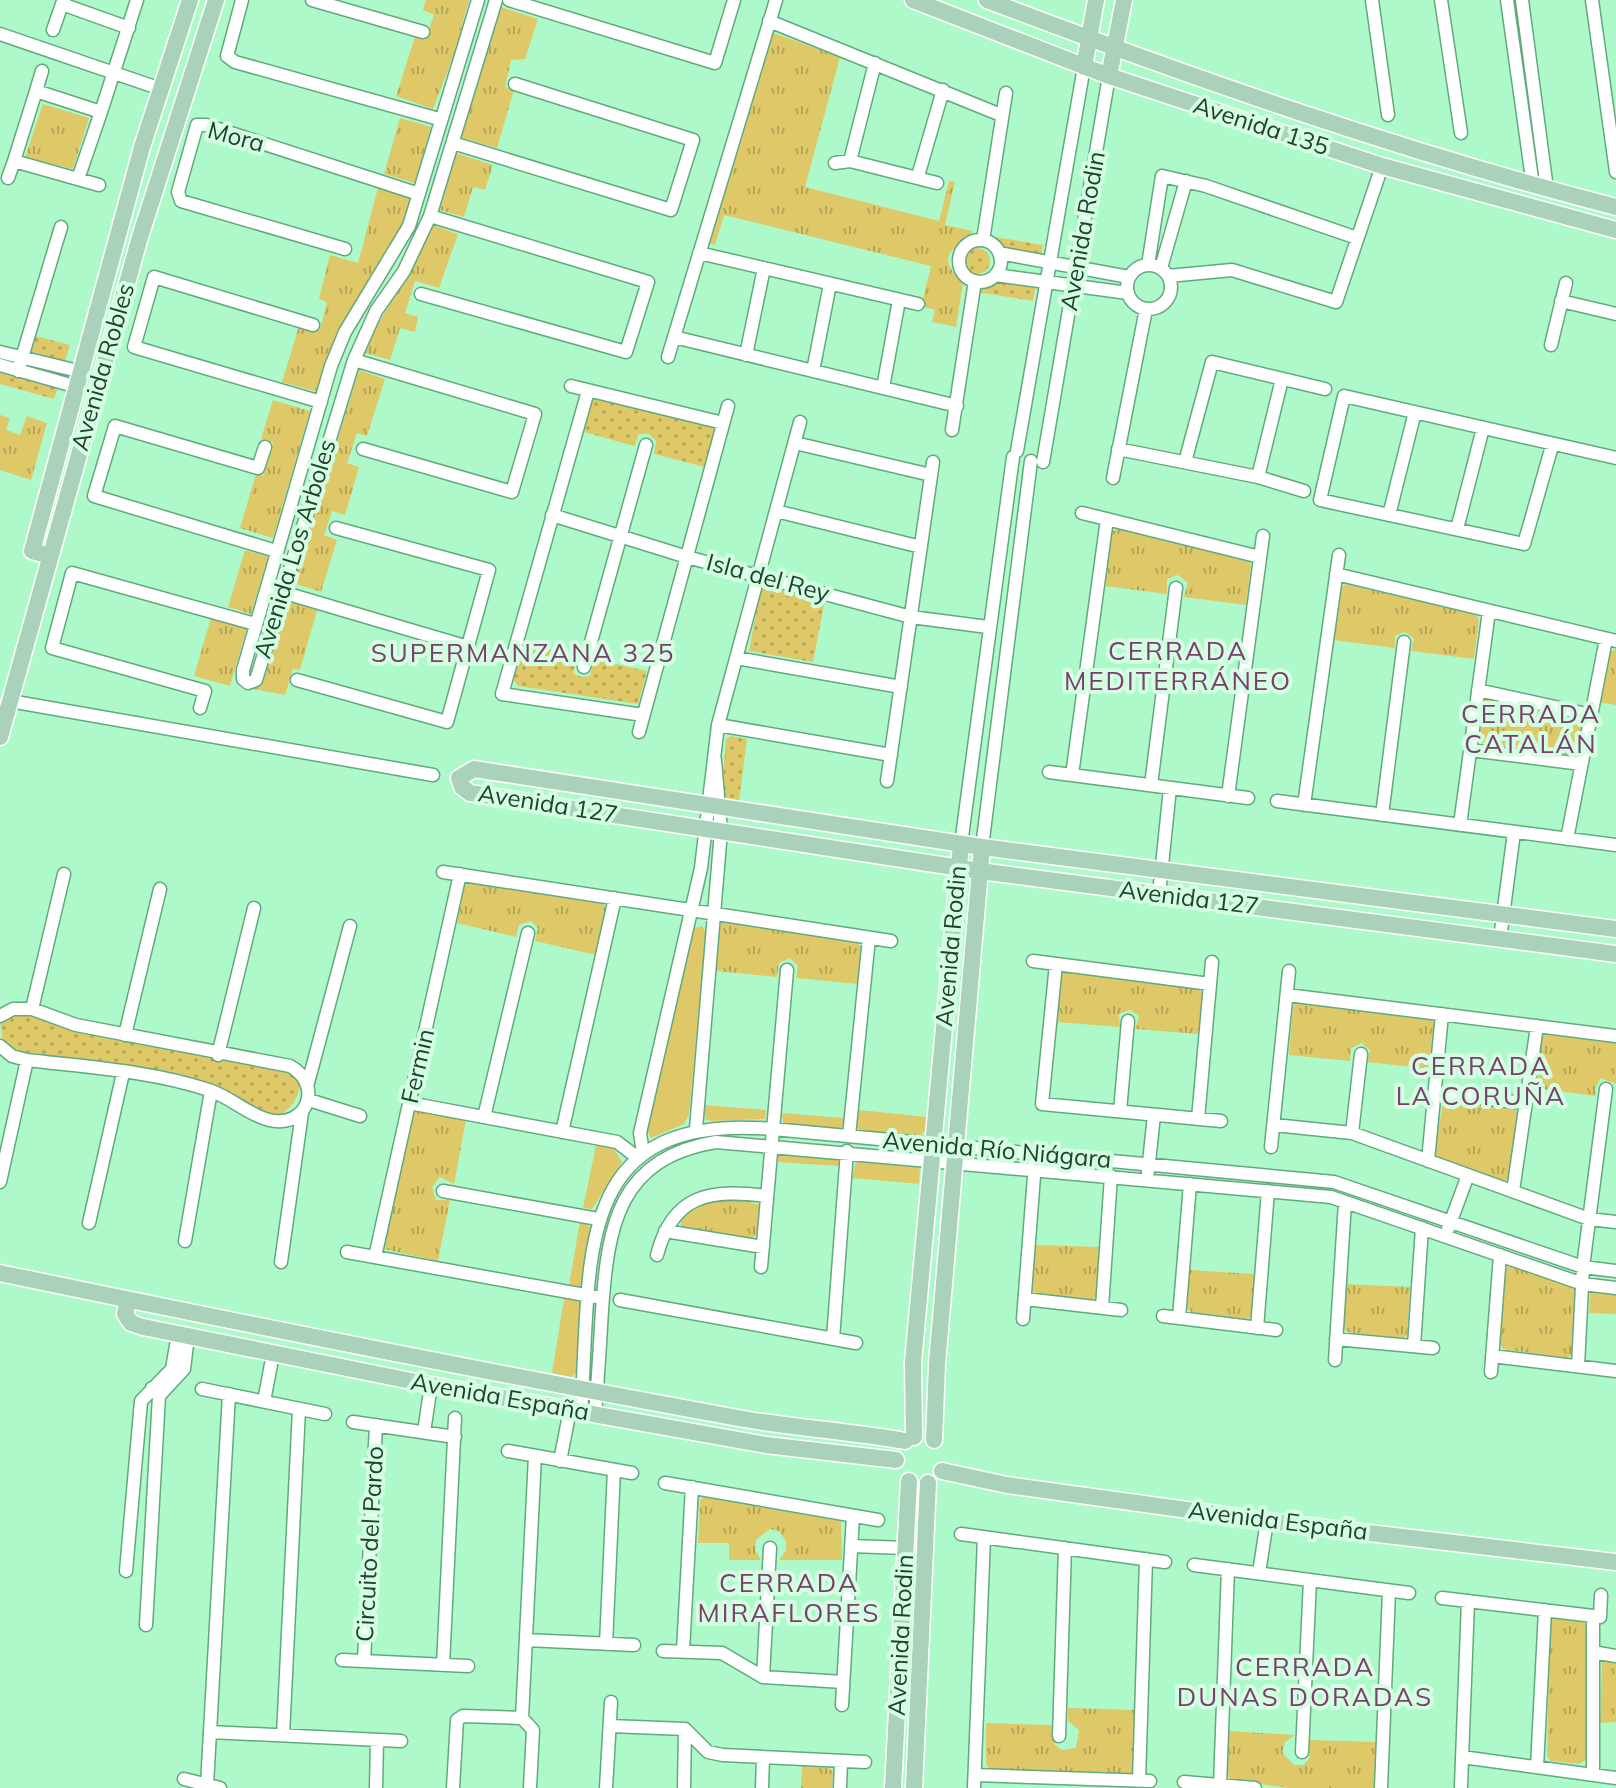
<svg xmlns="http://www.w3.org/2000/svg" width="1616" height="1788" viewBox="0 0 1616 1788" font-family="Mulish,sans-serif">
<defs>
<pattern id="park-tufts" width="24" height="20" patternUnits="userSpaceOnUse" patternTransform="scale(2)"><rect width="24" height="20" fill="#dec868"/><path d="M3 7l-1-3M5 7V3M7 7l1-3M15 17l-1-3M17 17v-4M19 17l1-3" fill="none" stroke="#b4a456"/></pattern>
<pattern id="garden-dots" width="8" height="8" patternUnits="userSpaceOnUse" patternTransform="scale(2)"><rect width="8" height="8" fill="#dec868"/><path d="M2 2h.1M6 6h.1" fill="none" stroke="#b4a456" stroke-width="1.8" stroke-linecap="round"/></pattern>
</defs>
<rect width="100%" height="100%" fill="#aef9ca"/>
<!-- grass -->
<path fill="#dec868" d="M702,926L706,932L689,1114L684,1124L651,1138L647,1131L694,928Z
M705,1105L766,1110L765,1119L710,1121L705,1119Z
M859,1110L927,1117L925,1131L918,1138L861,1133L857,1128Z
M782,1113L843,1118V1126L839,1129L783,1123Z
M596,1145L613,1148L622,1162L592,1209L583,1208Z
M776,1153L840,1158V1166L776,1162Z
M857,1158L915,1162L920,1170L919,1184L852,1178Z
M580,1221L590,1227L583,1284L580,1287L569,1285Z
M1594,1291L1616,1294V1314L1589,1313L1590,1294Z
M564,1299L579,1301L581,1306L577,1372L572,1377L552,1373Z"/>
<!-- park -->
<path fill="url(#park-tufts)" d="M426,0H469L455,52L433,109L396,96L415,37L425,40L434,15L423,10Z
M501,7L538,19L525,59L511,60L505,87L514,90L497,148L460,137Z
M771,32L840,57L805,187L939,221L949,181L955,182L945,225L973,231C960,249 930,252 963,283L956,327L932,322L935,310L921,306L931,266L724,215L715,245L708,243Z
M43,104L89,118L73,169L25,157Z
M400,118L431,127L415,183L384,174Z
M456,153L493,165L485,190L473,187L464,217L440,210Z
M378,188L413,198L403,224L338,332L318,392L282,382L299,326L320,330L327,302L319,299L330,255L358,263Z
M432,225L458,234L439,288L415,281L405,313L418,317L415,332L400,328L390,360L362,352L409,271Z
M359,370L385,379L367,436L357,433L347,463L359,467L345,515L332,511L324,535L337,540L321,592L293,583Z
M273,400L310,411L273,538L240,528L256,474L263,476L273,443L261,439Z
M0,415L10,418L6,430L20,435L27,416L47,423L31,480L0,470Z
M1117,529L1248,560L1251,566L1246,605L1184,597L1188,583L1178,575L1167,579V594L1105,586L1111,532Z
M245,550L268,557L251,614L228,607Z
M1346,584L1476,615L1479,620L1474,659L1411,651L1414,639L1405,632L1395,636V648L1334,640L1342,587Z
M288,598L318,607L300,670L293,669L285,695L253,689L265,676Z
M211,618L247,628L230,686L194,676Z
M1616,649V705L1599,702L1610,652Z
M1488,699L1577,719L1582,724L1577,750L1571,755L1481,743L1478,738L1483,701Z
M470,883L603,904L606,909L596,955L535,941L538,928L531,921L519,925L516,937L457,923L464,886Z
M725,921L858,941L861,949L858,984L796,978L798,966L790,958L779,963L777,977L716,971L719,925Z
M1065,972L1199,989L1203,995L1199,1034L1135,1029L1139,1016L1130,1010L1119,1014L1120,1027L1056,1022L1061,975Z
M1299,1002L1432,1020L1435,1025L1431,1069L1367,1062L1370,1050L1361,1043L1351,1048L1350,1061L1289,1055L1293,1006Z
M1547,1034L1616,1043V1084L1601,1078L1595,1088L1596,1096L1534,1088L1541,1037Z
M1443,1101L1514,1108L1518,1114L1509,1179L1504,1181L1438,1158L1435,1152Z
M418,1111L466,1120L454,1184L440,1177L432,1187L436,1200H450L438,1261L383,1249L413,1114Z
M739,1199L760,1205L757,1234L751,1239L681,1227V1218L711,1200Z
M1035,1245L1100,1247L1096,1296L1092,1300L1035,1293L1031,1289Z
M1511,1266L1575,1285L1578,1291L1573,1353L1567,1358L1503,1349L1500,1343L1506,1267Z
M1190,1270L1254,1274L1252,1315L1248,1319L1191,1312L1186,1307Z
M1345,1284L1410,1287L1407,1335L1403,1338L1347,1332L1343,1327Z
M704,1497L841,1521L842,1560H779L786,1551V1541L779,1531L770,1529L756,1540L755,1550L761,1560H729V1543H698L700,1500Z
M1557,1617L1580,1620L1586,1625V1760L1579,1764L1551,1761L1547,1756L1550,1621Z
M1606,1661L1616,1662V1722L1600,1723L1602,1663Z
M1068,1708L1136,1710L1134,1771L1127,1776L989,1769L986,1764V1723L1052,1725L1055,1745L1062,1750L1076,1748L1079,1730L1068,1721Z
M1228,1731L1295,1735L1285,1742L1282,1752L1294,1765H1303L1309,1759L1310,1740L1377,1742L1375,1788H1289L1231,1780L1227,1775Z
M802,1766L829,1768L833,1772L832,1788H801Z"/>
<!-- garden -->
<path fill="url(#garden-dots)" d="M989,236L1043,245L1041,256L1002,250Z
M964 261a13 13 0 1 1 26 0a13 13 0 1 1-26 0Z
M997,279L1036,285L1033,301L977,292Z
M35,336L70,345L65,361L30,351Z
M0,369L59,383L54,399L0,384Z
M593,397L716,427L705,467L654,454L656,441L649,434H639L634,446L584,432Z
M767,587L825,600L813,662L749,651L760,592Z
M523,643L578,655L573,673L581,677L590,676L594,659L647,671L638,704L518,686L513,679Z
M731,736L747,739L739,801H729L722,791L726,739Z
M12,1007L54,1020L289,1068L299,1077C301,1098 292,1109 275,1118L235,1096L37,1053L15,1052L3,1045L0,1021Z"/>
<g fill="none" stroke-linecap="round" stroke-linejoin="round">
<defs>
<path id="minor" d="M64,0L62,4L129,28
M242,0L227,56L235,62L439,119
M312,0L423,32
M478,0L409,226L345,332L331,366L243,670V679L248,683L256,680L354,360L376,311L404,271L430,216L496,0
M509,0L715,63L734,0
M1372,0L1388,115
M1441,0L1461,133
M1507,0L1533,186
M1522,0L1547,189
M1592,0L1616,172
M769,21L1001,115
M53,30L62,4
M0,34L161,89
M36,91L42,71
M101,112L137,0
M453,143L671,210L693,140L515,84
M850,161L875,63
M835,163L850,161L937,183
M918,176L943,90
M8,178L14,161
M78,179L101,112L36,91L14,161L99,185
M983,240L1006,93
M959 261a21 21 0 1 1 42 0a21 21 0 1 1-42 0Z
M345,249L181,201L178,192L197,125H206L419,194
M699,253L918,304
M999,253L1129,277
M1148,265L1162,176L1206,186L1357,238
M1127 287a22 22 0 1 1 44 0a22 22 0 1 1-44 0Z
M1161,268L1186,181
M995,275L1128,293
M1168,276L1232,270L1336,302L1382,166
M421,294L626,352L648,282L430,216
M1561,301L1616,314
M313,325L154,277L134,347L321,402
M674,337L957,406
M1551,345L1566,283
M0,352L78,371
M746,355L764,268
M668,357L776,0
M354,360L535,414L512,492L363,449
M0,365L74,386
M18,371L61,227
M813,371L830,284
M571,386L723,423
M883,388L899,300
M588,391L502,694L643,715
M952,430L975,281
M795,443L931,475
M1552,446L1524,544L1320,500L1344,396L1616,458
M265,447L258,468L115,426L94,496L276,551
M1118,449L1258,477L1304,491
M1017,451L1084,67
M1043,462L1109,76
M1185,462L1212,362L1325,389
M1258,477L1282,379
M1113,478L1146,309
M776,511L921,547
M1082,513L1260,557
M552,515L687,557L911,617L988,627
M1389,515L1415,412
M1457,529L1483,428
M1336,574L1616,641
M275,590L468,647
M736,658L901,687
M584,667L646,445
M297,680L447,722L489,570L336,528
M1478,690L1591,715
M10,701L433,775
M200,708L205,691L52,648L72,573L255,624
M718,725L891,755
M639,732L728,406
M1470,750L1581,764
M1049,772L1248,798
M1072,775L1107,519
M887,781L933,462
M1151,785L1176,588
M1228,796L1263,536
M1277,801L1616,845
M1304,805L1339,555
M1382,815L1404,642
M1460,825L1489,611
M1567,839L1606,639
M961,844L1013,457
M982,847L1031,461
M443,872L891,941
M1159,894L1170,788
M1500,939L1514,832
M1033,961L1210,984
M1056,964L1042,1104L1221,1121
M1287,995L1616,1036
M32,1009L64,874
M0,1016L13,1009H32L76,1025L290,1066C324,1085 307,1129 269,1120C249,1115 230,1097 209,1090C152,1071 86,1067 27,1060L12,1056L0,1046
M125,1035L160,889
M218,1055L254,908
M308,1083L350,926
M1435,1093L1525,1103
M309,1100L360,1116
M409,1103L617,1142L638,1158
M1120,1111L1128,1021
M484,1117L528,933
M1198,1119L1212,962
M1274,1125L1352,1133L1589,1219L1616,1222
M696,1129L721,831L715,760
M562,1132L615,898
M1352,1133L1361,1054
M849,1136L869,938
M1271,1147L1289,971
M643,1153L640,1133L701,868L718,725L800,422
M1428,1161L1442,1014
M1148,1172L1154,1115
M0,1182L27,1060
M443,1191L598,1219
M1513,1191L1537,1026
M89,1223L123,1073
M1448,1229L1468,1175
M665,1231L763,1247
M185,1241L211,1091
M347,1252L596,1297
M657,1255C673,1193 712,1189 767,1196
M375,1257L460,874
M281,1262L302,1113
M761,1267L787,970
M1025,1299L1121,1310
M620,1300L856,1343
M1102,1308L1111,1176
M1163,1316L1276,1330
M1179,1318L1190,1184
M1023,1319L1035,1163
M1257,1328L1268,1191
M833,1339L847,1151
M1336,1339L1433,1348
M1414,1346L1422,1228
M1492,1356L1616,1371
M1335,1360L1345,1202
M1578,1366L1583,1267L1606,1089
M1491,1372L1500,1255
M202,1389L325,1414
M159,1396L184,1369L188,1336
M264,1401L273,1354
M581,1412C592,1262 568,1112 773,1129L1334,1182L1583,1267L1616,1271
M595,1414C598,1379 600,1345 602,1310C608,1226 618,1158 716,1142L1331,1197L1583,1284L1616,1288
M353,1422L455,1437
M424,1432L431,1385
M508,1451L632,1473
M560,1461L570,1410
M665,1483L878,1520
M961,1534L1165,1562
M851,1546L905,1548
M1194,1565L1409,1593
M126,1571L141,1401L172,1369L178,1334
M1259,1573L1267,1521
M1442,1598L1593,1616
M146,1625L159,1396L152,1388
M526,1640L634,1645
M606,1644L614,1470
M663,1651L722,1653L763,1677L843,1682
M683,1651L692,1487
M1593,1652L1616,1656
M342,1660L468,1666
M364,1661L376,1425
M443,1665L455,1418
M763,1677L770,1548
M842,1705L853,1516
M610,1726L685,1729L708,1752L723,1755L865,1762
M210,1732L401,1741
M283,1735L299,1409
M1059,1736L1065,1548
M1302,1752L1310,1580
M1462,1757L1616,1778
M1537,1767L1545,1610
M975,1775L1150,1781
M1593,1775V1616L1600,1617L1601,1595
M184,1779L220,1788
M1139,1781L1146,1559
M1184,1782L1255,1788
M207,1785L229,1394
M1220,1785L1228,1569
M1461,1786L1468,1601
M376,1788L377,1740
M453,1788L457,1720L463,1716L522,1718
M530,1788L533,1730L522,1718L535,1456
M606,1788L611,1702
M684,1788L685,1729
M762,1788L763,1757
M840,1788L841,1761
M974,1788L984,1537
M1381,1788L1389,1591"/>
<path id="major" d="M913,0L1109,76L1382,166L1616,230
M987,0C1193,78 1403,152 1616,207
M1084,67L1096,0
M1109,76L1124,0
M50,556L32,551L142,147L190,0
M0,737L140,237L216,0
M1616,929L982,847L474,769L459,778L462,787L470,793L980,871L1616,954
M0,1273C245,1324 491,1373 738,1418C793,1428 850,1431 905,1441
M128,1300L125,1314L131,1323L143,1327L431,1385L766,1445L896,1460
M914,1437L913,1362L961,844
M934,1440L937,1364L982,847
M942,1471L1007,1485L1267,1521L1616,1562
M893,1788L909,1481
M914,1788L928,1483"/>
</defs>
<!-- minor casing -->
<use href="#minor" stroke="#61a97e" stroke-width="15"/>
<!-- major casing -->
<use href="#major" stroke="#fff" stroke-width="19"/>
<!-- minor -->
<use href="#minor" stroke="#fff" stroke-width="12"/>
<!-- major -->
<use href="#major" stroke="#aad1b9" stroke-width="16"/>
</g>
<g text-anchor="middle" stroke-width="8" stroke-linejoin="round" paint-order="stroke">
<!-- street labels -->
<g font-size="24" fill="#22402e" stroke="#d3fee2">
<text transform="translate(1261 126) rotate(18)" y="8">Avenida 135</text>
<text transform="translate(236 137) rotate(15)" y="8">Mora</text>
<text transform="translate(1083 231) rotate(-80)" y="8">Avenida Rodin</text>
<text transform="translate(103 367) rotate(-74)" y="8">Avenida Robles</text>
<text transform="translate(295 549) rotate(-73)" y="8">Avenida Los Arboles</text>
<text transform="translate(768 578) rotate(15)" y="8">Isla del Rey</text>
<text transform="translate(548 804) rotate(9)" y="8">Avenida 127</text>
<text transform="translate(1189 898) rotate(7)" y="8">Avenida 127</text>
<text transform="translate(951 946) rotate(-85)" y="8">Avenida Rodin</text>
<text transform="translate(418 1066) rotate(-77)" y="8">Fermin</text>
<text transform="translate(997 1150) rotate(5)" y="8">Avenida Río Niágara</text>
<text transform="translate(500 1397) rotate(10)" y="8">Avenida España</text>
<text transform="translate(1278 1521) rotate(7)" y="8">Avenida España</text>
<text transform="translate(370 1544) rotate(-87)" y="8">Circuito del Pardo</text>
<text transform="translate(901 1635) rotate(-87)" y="8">Avenida Rodin</text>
</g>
<!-- neighbourhood labels -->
<g font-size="26" letter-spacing="2" fill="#7a406c" stroke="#d3fee2">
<text x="1178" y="660">CERRADA<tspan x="1178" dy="30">MEDITERRÁNEO</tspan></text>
<text x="523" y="662">SUPERMANZANA 325</text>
<text x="1531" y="723">CERRADA<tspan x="1531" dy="30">CATALÁN</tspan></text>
<text x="1481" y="1075">CERRADA<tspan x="1481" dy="30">LA CORUÑA</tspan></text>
<text x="789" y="1592">CERRADA<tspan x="789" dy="30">MIRAFLORES</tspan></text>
<text x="1305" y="1676">CERRADA<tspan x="1305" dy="30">DUNAS DORADAS</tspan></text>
</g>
</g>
</svg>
